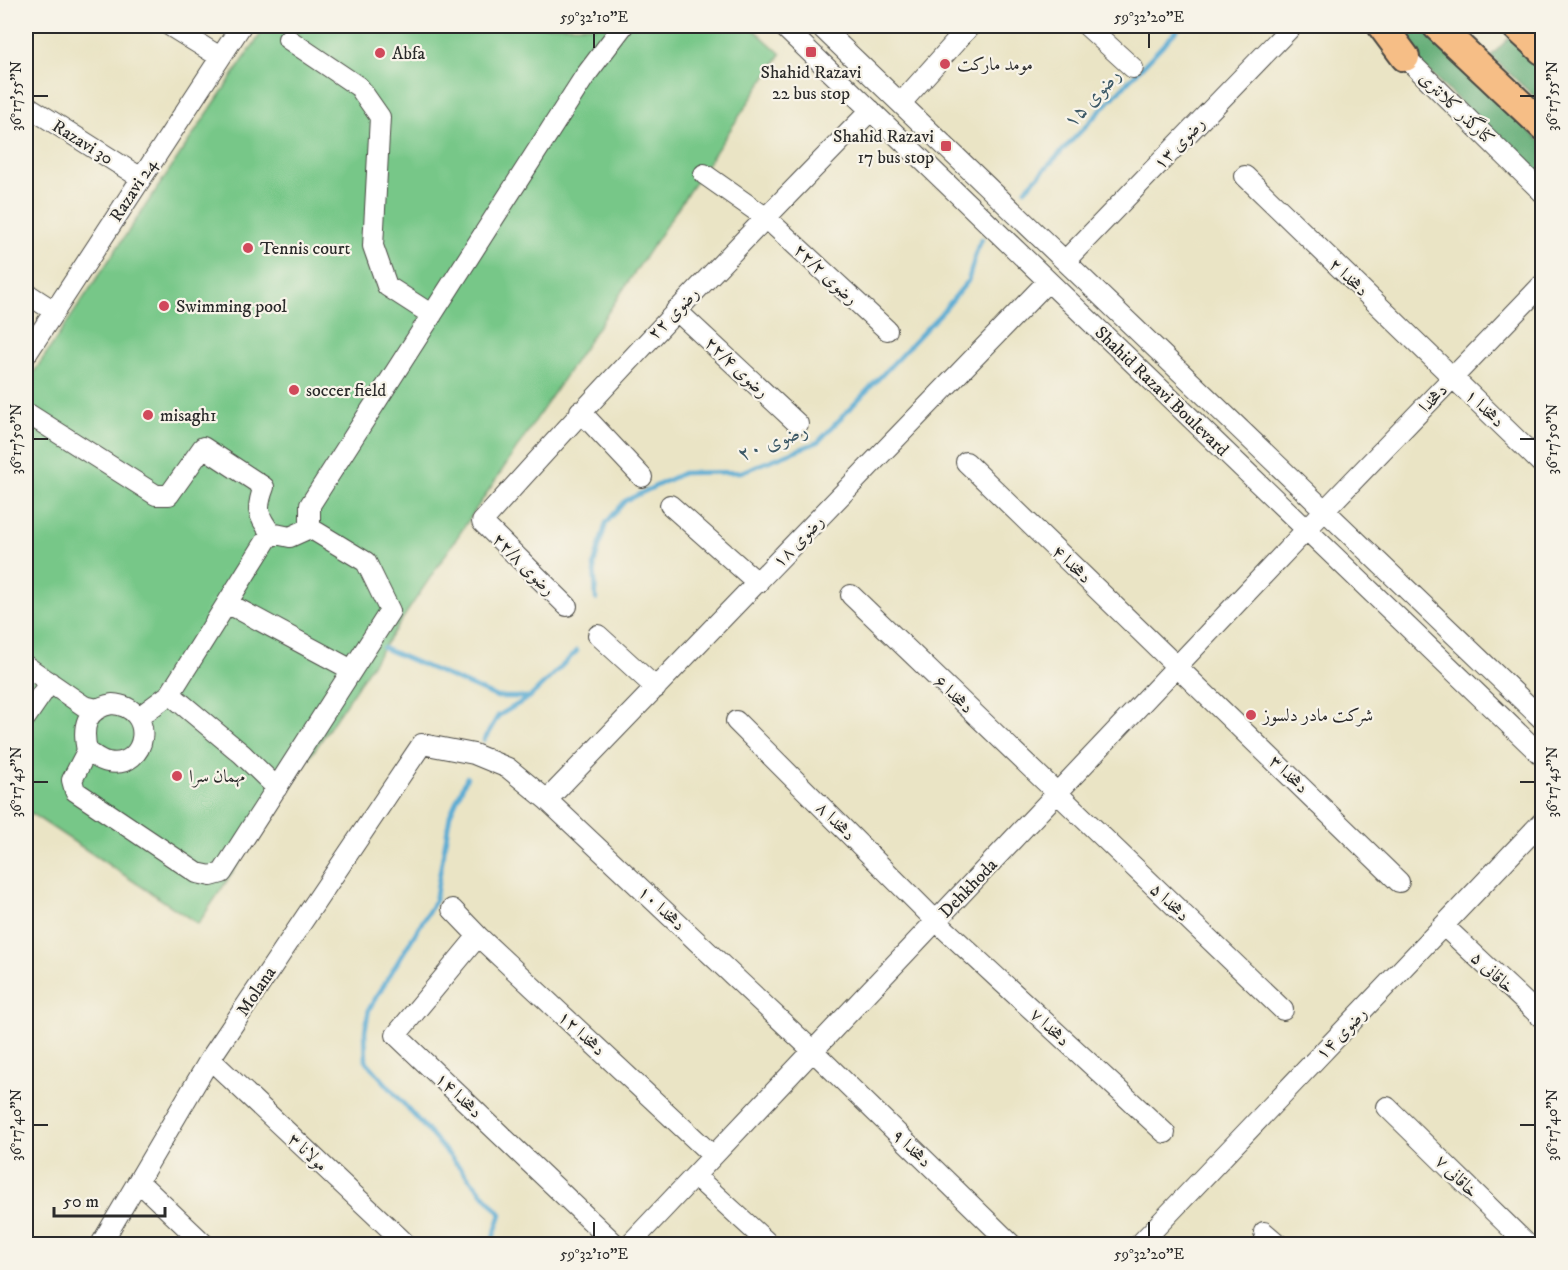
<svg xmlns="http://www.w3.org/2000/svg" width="1568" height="1270" viewBox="0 0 1568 1270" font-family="'IM FELL DW Pica',Amiri,serif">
<rect width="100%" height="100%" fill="#f7f3e8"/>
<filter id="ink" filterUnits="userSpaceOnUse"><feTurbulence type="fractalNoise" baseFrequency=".0167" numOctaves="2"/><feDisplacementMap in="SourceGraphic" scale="12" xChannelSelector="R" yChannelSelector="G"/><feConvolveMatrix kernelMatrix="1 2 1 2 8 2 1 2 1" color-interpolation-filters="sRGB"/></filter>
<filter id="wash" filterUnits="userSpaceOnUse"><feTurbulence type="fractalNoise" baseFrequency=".008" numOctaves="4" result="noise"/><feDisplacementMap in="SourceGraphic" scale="24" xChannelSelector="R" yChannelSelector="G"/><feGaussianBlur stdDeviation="1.35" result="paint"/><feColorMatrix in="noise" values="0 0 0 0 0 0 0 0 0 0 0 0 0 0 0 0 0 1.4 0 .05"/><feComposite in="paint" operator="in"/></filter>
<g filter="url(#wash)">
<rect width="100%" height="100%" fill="#eae4c5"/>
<!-- green -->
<path fill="#77c788" stroke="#51795a" stroke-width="1.5" d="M266,26H750L781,54L198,924L26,810V384Z"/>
<!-- forest -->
<path fill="#61ac74" stroke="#466c50" stroke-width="1.5" d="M1392,26H1419L1542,143V182L1421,64Z
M1510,37L1542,69V104L1491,56Z"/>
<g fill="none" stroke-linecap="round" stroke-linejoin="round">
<!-- stream -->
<path stroke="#58abd3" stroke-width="4.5" d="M1025,190L1181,26
M596,599L594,564L606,523L625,501L683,473L741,472L818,442L944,310L968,281L978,246L982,239
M383,648L497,697H530
M484,740L498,716L530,697L577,651
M467,777L450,815L435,901L369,1009L365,1031L366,1061L501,1214L491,1244"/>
</g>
</g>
<g filter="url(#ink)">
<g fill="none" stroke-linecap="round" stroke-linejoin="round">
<defs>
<path id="minor" d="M170,26L220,57
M783,26L1542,756
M820,26L1542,719
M1087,26L1133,68
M288,39L359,87L380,117L373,246L387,286L432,315
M1396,48L1542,192
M901,103L970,26
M26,105L141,178
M704,174L765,217L887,330
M1245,176L1542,464
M1065,261L1292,26
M26,293L54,311
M676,310L798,424
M26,355L241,26
M580,411L642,477
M26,414L30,415L156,495H169L203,447L264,487C256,508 257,515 271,533L290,537L310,528V505L585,76L623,26
M966,462L1399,882
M670,505L758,583
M851,595L1283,1010
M227,603L352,670
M567,606L482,522C608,381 738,245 871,110
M598,635L656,688
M26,666L84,706L97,709
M170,694L242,754L277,788
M112,704C158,707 148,770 108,762C100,761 94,755 87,751C82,727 85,709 112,704Z
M26,717L50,682
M139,717L170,694L271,533
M736,721L936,921L1165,1133
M87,751L72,780L75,791L197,873L211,876L222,873L390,611L366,562L310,528
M547,800L1048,281
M452,909L478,936L713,1156
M1444,926L1542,1018
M478,936L396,1035L615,1244
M210,1059L406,1244
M1387,1107L1527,1244
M695,1176L769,1244
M139,1182L204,1244
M1264,1232L1278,1244
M101,1244L210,1059L422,744L474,754L508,768L547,800L813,1051L1011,1244
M630,1244L1324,511L1542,285
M1140,1244L1542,822"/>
<path id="highway" d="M1382,26L1405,57
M1437,26L1542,125
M1516,26L1542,50"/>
</defs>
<!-- minor casing -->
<use href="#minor" stroke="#484742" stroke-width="22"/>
<!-- highway casing -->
<use href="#highway" stroke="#484742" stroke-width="32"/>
<!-- minor -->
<use href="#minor" stroke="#fff" stroke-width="20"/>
<!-- highway -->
<use href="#highway" stroke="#f6be86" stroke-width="28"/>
</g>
</g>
<!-- ticks -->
<path fill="none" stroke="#2b2b2b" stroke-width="2" d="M594,33V48M1149,33V48M33,96H48M1520,96H1535M33,439H48M1520,439H1535M33,782H48M1520,782H1535M33,1125H48M1520,1125H1535M594,1222V1237M1149,1222V1237"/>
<!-- markers -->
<g fill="#d1495b" stroke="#f7f3e8" stroke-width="2">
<rect x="805" y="46" width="12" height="12" rx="3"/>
<circle cx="380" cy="53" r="6"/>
<circle cx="945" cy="64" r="6"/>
<rect x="940" y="140" width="12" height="12" rx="3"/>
<circle cx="248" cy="248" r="6"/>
<circle cx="164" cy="306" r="6"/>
<circle cx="294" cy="390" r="6"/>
<circle cx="148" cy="415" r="6"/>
<circle cx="1251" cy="715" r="6"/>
<circle cx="177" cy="776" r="6"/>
</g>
<g text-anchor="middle" stroke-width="4.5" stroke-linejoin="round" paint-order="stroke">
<!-- poi labels -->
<g font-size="18" fill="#2b2b2b" stroke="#f7f3e8" text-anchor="start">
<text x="392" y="59">Abfa</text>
<text x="957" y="70">مومد مارکت</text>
<text x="811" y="78" text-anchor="middle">Shahid Razavi<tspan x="811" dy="21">22 bus stop</tspan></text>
<text x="934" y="142" text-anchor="end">Shahid Razavi<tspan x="934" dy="21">17 bus stop</tspan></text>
<text x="260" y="254">Tennis court</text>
<text x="176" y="312">Swimming pool</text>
<text x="306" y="396">soccer field</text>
<text x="160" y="421">misagh1</text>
<text x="1263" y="721">شرکت مادر دلسوز</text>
<text x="189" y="782">مهمان سرا</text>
</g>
<!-- street labels -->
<g font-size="18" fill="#2b2b2b" stroke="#f7f3e8">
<text transform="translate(1457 108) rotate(44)" y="6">کنارگذر کلانتری</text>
<text transform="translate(83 142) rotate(32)" y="6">Razavi 30</text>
<text transform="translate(1179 143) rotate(-46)" y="6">رضوی ۱۳</text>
<text transform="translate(133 190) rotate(-57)" y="6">Razavi 24</text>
<text transform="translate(826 274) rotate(43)" y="6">رضوی ۲۲/۲</text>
<text transform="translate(1349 277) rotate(44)" y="6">دهخدا ۲</text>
<text transform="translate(673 313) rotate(-46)" y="6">رضوی ۲۲</text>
<text transform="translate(737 367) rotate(43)" y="6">رضوی ۲۲/۴</text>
<text transform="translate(1162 391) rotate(44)" y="6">Shahid Razavi Boulevard</text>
<text transform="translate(1433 398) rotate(-46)" y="6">دهخدا</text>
<text transform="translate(1485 408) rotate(44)" y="6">دهخدا ۱</text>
<text transform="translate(798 541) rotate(-46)" y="6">رضوی ۱۸</text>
<text transform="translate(524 564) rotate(45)" y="6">رضوی ۲۲/۸</text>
<text transform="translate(1072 564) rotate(44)" y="6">دهخدا ۴</text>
<text transform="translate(954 694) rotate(44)" y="6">دهخدا ۶</text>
<text transform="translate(1289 774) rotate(44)" y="6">دهخدا ۳</text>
<text transform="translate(836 821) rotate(45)" y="6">دهخدا ۸</text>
<text transform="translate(968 888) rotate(-46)" y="6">Dehkhoda</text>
<text transform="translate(1170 902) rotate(44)" y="6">دهخدا ۵</text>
<text transform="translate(662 908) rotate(43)" y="6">دهخدا ۱۰</text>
<text transform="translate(1493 972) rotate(43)" y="6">خاقانی ۵</text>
<text transform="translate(256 991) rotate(-56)" y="6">Molana</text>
<text transform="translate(1050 1027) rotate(43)" y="6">دهخدا ۷</text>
<text transform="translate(582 1033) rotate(43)" y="6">دهخدا ۱۲</text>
<text transform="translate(1341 1033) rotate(-46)" y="6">رضوی ۱۴</text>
<text transform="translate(459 1095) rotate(44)" y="6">دهخدا ۱۴</text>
<text transform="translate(912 1148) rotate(44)" y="6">دهخدا ۹</text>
<text transform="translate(308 1152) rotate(43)" y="6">مولانا ۳</text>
<text transform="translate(1457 1176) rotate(45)" y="6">خاقانی ۷</text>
</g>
<!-- water labels -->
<g font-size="20" font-style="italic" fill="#3b5866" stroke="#f7f3e8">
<text transform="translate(1092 97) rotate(-47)" y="7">رضوی ۱۵</text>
<text transform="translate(773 441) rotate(-21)" y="7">رضوی ۲۰</text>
</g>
</g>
<!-- margin -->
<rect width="1568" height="1270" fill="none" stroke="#f7f3e8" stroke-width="66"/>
<!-- scale -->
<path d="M54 1207v9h111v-9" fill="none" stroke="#2b2b2b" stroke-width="3"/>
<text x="63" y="1207" font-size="18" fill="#2b2b2b" stroke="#f7f3e8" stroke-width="4.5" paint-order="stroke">50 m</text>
<rect x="33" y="33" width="1502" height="1204" fill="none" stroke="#2b2b2b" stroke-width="2"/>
<g font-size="15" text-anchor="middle" fill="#2b2b2b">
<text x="594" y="22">59°32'10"E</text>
<text x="1149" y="22">59°32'20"E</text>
<text transform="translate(16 96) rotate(-90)" y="5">36°17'55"N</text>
<text transform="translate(1552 96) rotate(-90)" y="5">36°17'55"N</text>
<text transform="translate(16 439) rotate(-90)" y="5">36°17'50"N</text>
<text transform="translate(1552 439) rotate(-90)" y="5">36°17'50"N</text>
<text transform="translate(16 782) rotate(-90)" y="5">36°17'45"N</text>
<text transform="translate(1552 782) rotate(-90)" y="5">36°17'45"N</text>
<text transform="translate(16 1125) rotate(-90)" y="5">36°17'40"N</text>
<text transform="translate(1552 1125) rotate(-90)" y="5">36°17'40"N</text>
<text x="594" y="1259">59°32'10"E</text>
<text x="1149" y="1259">59°32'20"E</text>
</g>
</svg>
